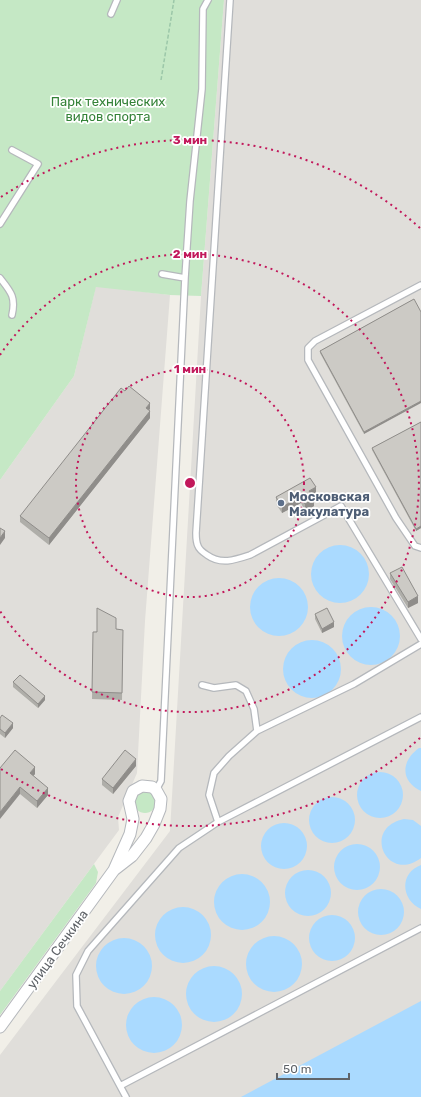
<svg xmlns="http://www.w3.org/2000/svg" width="421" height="1097" viewBox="0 0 421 1097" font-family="Rubik,sans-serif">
<rect width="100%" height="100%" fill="#f1efe8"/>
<!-- industrial -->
<path fill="#e0deda" d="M224,0H421V1097H0V1055L170,831L201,296Z
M96,286L170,295L145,621L137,773L118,817L119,830L0,991V480L74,376Z"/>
<!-- green -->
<path fill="#c5e8c5" d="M0,0H224L201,296L170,295L96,287L74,376L0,480Z
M134 802a11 11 0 1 1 22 0a11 11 0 1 1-22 0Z
M94,864L98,872L96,883L0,1015V991Z"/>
<!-- water -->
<path fill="#aadaff" d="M311 574a29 29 0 1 1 58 0a29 29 0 1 1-58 0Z
M250 607a29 29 0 1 1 58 0a29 29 0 1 1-58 0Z
M342 636a29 29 0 1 1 58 0a29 29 0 1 1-58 0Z
M283 669a29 29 0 1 1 58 0a29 29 0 1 1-58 0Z
M419,748H421V791C400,781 401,761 419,748Z
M357 795a23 23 0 1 1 46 0a23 23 0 1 1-46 0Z
M309 820a23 23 0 1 1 46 0a23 23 0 1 1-46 0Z
M404,819L413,820L421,826V858C387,884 361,828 404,819Z
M261 846a23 23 0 1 1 46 0a23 23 0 1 1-46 0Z
M334 867a23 23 0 1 1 46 0a23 23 0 1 1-46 0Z
M421,865V909C401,900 399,873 421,865Z
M285 893a23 23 0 1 1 46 0a23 23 0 1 1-46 0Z
M214 902a28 28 0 1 1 56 0a28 28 0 1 1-56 0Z
M358 912a23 23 0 1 1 46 0a23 23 0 1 1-46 0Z
M155 935a28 28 0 1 1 56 0a28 28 0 1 1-56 0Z
M309 938a23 23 0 1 1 46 0a23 23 0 1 1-46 0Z
M246 964a28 28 0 1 1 56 0a28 28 0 1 1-56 0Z
M96 966a28 28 0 1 1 56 0a28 28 0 1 1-56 0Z
M186 994a28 28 0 1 1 56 0a28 28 0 1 1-56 0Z
M126 1025a28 28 0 1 1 56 0a28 28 0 1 1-56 0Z
M421,1001V1097H241Z"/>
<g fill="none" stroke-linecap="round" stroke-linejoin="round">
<defs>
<path id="service" d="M230,0L196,533C196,537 196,542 198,546C199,549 204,553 207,555C221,565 235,560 250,555L341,506L421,639
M111,14L117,0
M0,224L38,164L12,150
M162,274L185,278
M0,278C11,292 16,297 12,315
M421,285L315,341L308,348V360L396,518L415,546L421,548
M202,685L214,688L236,685L246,691L254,709L257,731
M156,790L161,781L185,278L190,201L202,89L203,9L208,0
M218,822L209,795L214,773L229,756L257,731L354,684L421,644
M120,1086L421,928
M126,1097L77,1006L76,975L88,951L179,848L218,822L421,717"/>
<path id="minor" d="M0,1027L114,870L130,834L133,819L129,801L133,791L142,786L152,787L156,790L161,799L160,809L154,824L146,838L132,856L114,870"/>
</defs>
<!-- service casing -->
<use href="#service" stroke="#b5b8bc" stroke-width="8"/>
<!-- minor casing -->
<use href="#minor" stroke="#b5b8bc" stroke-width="13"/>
<!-- path -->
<path stroke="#9cc7a9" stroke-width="1.5" stroke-dasharray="4 2" stroke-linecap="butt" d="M161,80L174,0"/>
<!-- service -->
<use href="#service" stroke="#fff" stroke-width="5.5"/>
<!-- minor -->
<use href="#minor" stroke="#fff" stroke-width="11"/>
</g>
<!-- wall -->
<path fill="#afaea9" d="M414,299L364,434L320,353V351Z
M150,409L149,410L150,418L49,545L20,522V516Z
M421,422V528L416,531L372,450V448Z
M316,494L312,496L314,506L305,511L301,503L282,513L276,504V497Z
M390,573L418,603L408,608L390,579Z
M315,614L334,627L322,633L315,619Z
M116,629L123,630L122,700L92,699L93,632Z
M13,682L45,700L38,708L13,687Z
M0,718L13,728L5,738L0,734Z
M136,766L113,794L102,785V779Z
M0,768L35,774L33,776L48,795L37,808L20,794Z"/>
<!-- shaded-wall -->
<path fill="#8f8d8a" d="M421,401V403L364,434V432Z
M150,403V409L146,414V408Z
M150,411V418L49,545V538Z
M316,487V494L309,498V491Z
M301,496V503L282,513V507Z
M314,499V506L305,511V504Z
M421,526V528L416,531V529Z
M5,531V538L0,545V538Z
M418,596V603L408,608V602Z
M334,622V627L322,633V629Z
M45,696V700L38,708V704Z
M13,723V728L5,738V733Z
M136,759V766L113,794V788Z
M35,767V774L30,780V773Z
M20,787V794L0,819V812Z
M48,788V795L37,808V801Z"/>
<!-- building -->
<path fill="#cccac5" stroke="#8f8d8a" d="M414,299L421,312V401L364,432L320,351Z
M129,386L150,403L146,408L150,411L49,538L20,516L121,388L125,391Z
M421,422V526L416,529L372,448Z
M310,478L316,487L309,491L314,499L305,504L301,496L282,507L276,497Z
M0,528L5,531L0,538Z
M402,567L418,596L408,602L390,573Z
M97,608L116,618V629L123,630L122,693L92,692L93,632H97Z
M327,608L334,622L322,629L315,614Z
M20,675L45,696L38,704L13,682Z
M2,715L13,723L5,733L0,729V718Z
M15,750L35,767L30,773L48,788L37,801L20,787L0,812V768Z
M125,750L136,759L113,788L102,779Z"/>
<!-- distance rings -->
<g fill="none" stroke="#c2185b" stroke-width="2" stroke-dasharray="2 4">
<circle cx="190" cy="483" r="114"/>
<path d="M0 355A229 229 0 1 1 0 611"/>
<path d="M420 738A343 343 0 0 1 1 769M1 197A343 343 0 0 1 420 228"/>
</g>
<!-- markers -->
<circle fill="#5c6f8a" stroke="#fff" stroke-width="1.5" cx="281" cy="503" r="4"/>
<g text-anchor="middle" stroke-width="3.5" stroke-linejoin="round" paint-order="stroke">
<!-- park labels -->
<g font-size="13" fill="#348238" stroke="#fff">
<text x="108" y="106">Парк технических<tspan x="108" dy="15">видов спорта</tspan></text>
</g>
<!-- service labels -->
<g font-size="13" font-weight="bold" fill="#4e5e75" stroke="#fff" text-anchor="start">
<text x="289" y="501">Московская<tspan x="289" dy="15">Макулатура</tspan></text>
</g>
<!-- street labels -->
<g font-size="13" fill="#5f6368" stroke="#fff">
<text transform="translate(57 949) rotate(-54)" y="5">улица Сечкина</text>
</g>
</g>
<circle cx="190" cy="483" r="6" fill="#c2185b" stroke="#fff" stroke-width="2"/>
<g font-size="12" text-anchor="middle" font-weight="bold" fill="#c2185b" stroke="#fff" stroke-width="3.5" stroke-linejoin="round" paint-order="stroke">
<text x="190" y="144">3 мин</text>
<text x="190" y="258">2 мин</text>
<text x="190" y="373">1 мин</text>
</g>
<!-- scale -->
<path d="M277 1073v6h72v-6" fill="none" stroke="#5f6368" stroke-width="2"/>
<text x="283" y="1073" font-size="12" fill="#5f6368" stroke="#ffffff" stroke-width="3" paint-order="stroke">50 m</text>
</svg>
